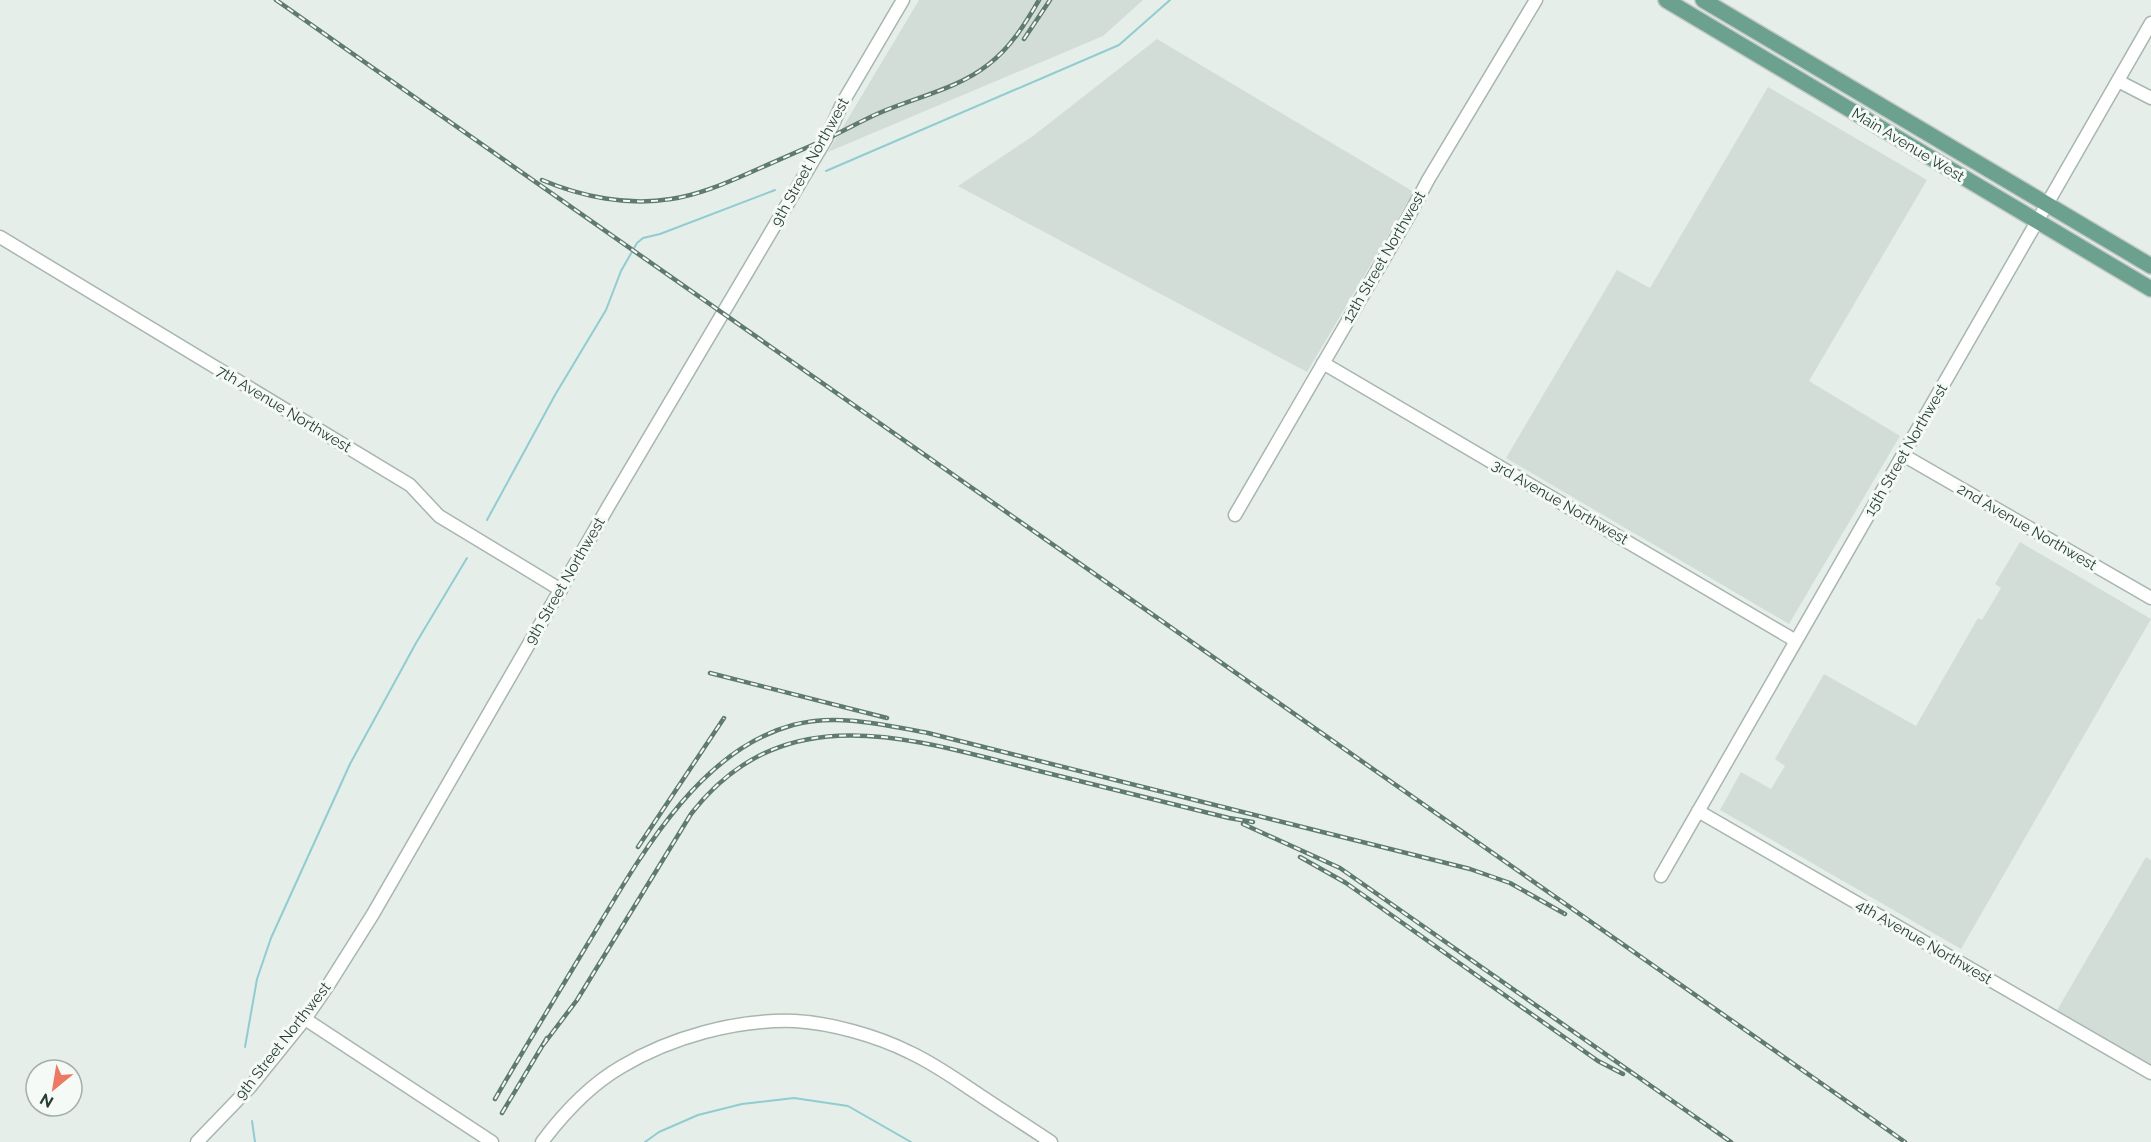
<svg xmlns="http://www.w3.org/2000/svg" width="2151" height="1142" viewBox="0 0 2151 1142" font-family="Raleway,sans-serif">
<rect width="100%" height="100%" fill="#e5eee9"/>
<!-- built -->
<path fill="#d3ddd8" d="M919,0H1143L1103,36L828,152Z
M1157,39L1414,192L1307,372L958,186L1033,136Z
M1768,87L1927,180L1809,381L1900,436L1789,624L1506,458L1617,270L1650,288Z
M2020,542L2151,619L1961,949L1720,810L1741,772L1771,789L1785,766L1775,759L1824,674L1916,726L1978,618L1982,620L2001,588L1995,584Z
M2146,857L2151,860V1066L2056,1012Z"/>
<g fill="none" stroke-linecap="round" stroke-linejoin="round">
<!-- stream -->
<path stroke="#90ccd0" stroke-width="2" d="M826,171L1119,45L1170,0
M487,520L555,395L606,310L621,271L637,243L643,238L660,234L775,190
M245,1047L257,979L271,938L350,764L416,643L467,558
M252,1121L255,1142
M645,1142L659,1132L698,1115L742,1104L794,1098L848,1106L911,1142"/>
<defs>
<path id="minor" d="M2118,81L2151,98
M0,237L410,485L439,516L561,590
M1323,363L1796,641
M1903,455L2151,598
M1235,515L1410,214L1428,180L1536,0
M1698,811L2151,1073
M1661,876L2151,23
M305,1019L492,1142
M197,1142L250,1087L305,1019L329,984L373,914L608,507L826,139L843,102L903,0
M542,1142C563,1114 590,1085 621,1067C671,1037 737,1019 795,1021C831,1023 877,1036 909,1052C933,1063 954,1078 975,1092C1000,1109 1026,1125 1051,1142"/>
<path id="major" d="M1666,0L2151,289
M1703,0L2151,266"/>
</defs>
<!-- minor casing -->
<use href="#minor" stroke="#a8b6af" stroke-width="15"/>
<!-- major casing -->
<use href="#major" stroke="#c2c9c6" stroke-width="18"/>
<!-- minor -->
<use href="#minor" stroke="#fff" stroke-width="12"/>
<!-- major -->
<use href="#major" stroke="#6ba18e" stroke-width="15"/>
<defs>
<path id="rail" d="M276,0L1905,1142
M1024,39L1050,0
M542,180C582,197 628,206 671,199C698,195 724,184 749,173C774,162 799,151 824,140C842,132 859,122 877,114C915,97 956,90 989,64C1011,47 1025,24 1039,0
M710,673L887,718
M1243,824L1340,868L1731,1142
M638,847L724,718
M1300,857L1346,883L1598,1061L1623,1074
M543,1045L577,1000L691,814C784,694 912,739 1035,770C1099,786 1164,802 1229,818L1253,822
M495,1099C524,1049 554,1000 584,950C634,868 693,752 793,725C837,713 884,725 928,733L1470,869L1510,883L1565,914
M502,1113L547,1038"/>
</defs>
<!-- rail casing -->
<use href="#rail" stroke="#5f7a70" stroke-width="4.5"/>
<!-- rail -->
<use href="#rail" stroke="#f6faf7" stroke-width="2" stroke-dasharray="7" stroke-linecap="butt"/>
</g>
<g text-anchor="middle" stroke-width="6" stroke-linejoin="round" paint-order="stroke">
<!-- street labels -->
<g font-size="15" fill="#253f35" stroke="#f6faf7">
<text transform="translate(1908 145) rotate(31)" y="5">Main Avenue West</text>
<text transform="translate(810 162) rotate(-61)" y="5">9th Street Northwest</text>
<text transform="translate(1384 257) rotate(-60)" y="5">12th Street Northwest</text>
<text transform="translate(284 409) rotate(31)" y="5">7th Avenue Northwest</text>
<text transform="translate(1906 450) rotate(-60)" y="5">15th Street Northwest</text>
<text transform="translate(1560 502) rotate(30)" y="5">3rd Avenue Northwest</text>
<text transform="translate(2027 527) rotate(30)" y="5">2nd Avenue Northwest</text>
<text transform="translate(565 581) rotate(-60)" y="5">9th Street Northwest</text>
<text transform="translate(1924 942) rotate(30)" y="5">4th Avenue Northwest</text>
<text transform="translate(283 1041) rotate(-52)" y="5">9th Street Northwest</text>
</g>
</g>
<!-- north arrow -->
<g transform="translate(54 1088) rotate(210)"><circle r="28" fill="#f6faf7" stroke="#a2afa9" stroke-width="1.5"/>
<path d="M0-4.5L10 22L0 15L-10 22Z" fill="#ec7964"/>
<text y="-9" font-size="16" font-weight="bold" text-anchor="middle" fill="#253f35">N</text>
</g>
</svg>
